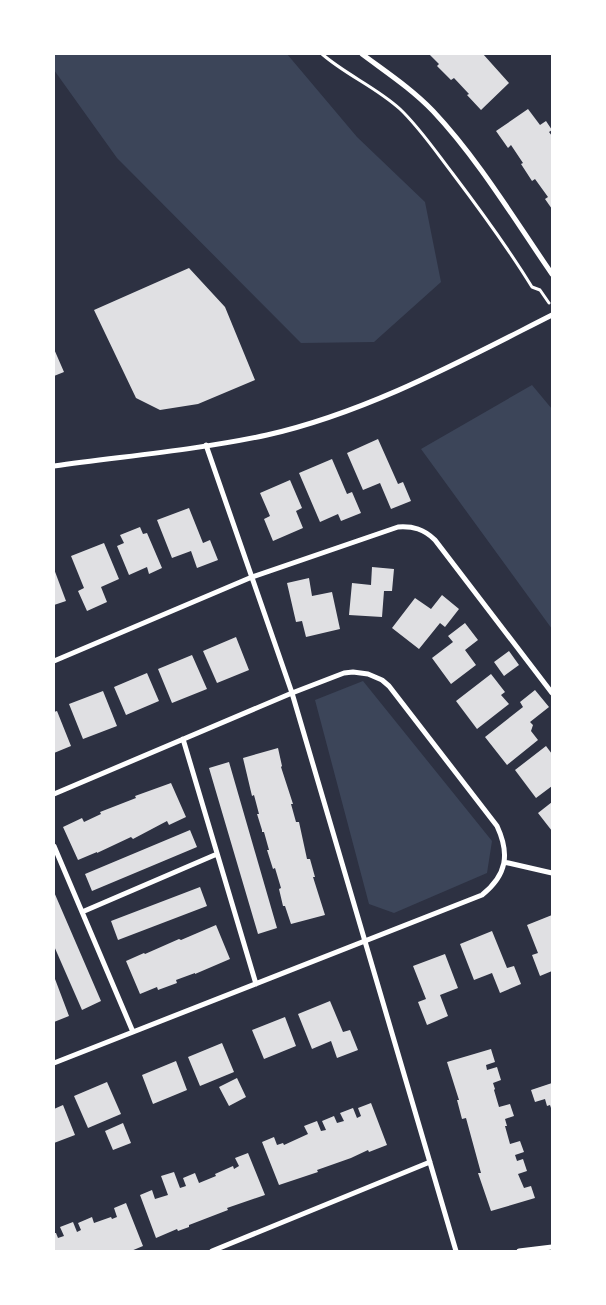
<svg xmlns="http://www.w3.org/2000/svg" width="606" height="1305" viewBox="0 0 606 1305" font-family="'Exo 2',sans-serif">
<rect width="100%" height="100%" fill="#2d3142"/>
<!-- green -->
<path fill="#3c4559" d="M54,54H287L357,137L425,202L441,282L374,342L301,343L117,158L54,70Z
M532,385L552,409V629L421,449Z
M363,681L492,841L487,873L394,913L369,904L315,700Z"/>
<!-- building -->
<path fill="#e0e0e3" d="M429,54H483L509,83L481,110L467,95L469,94L454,78L451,80L437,66L439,64Z
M528,109L540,125L546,121L552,130L549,132L552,136V209L545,199L548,197L535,179L532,181L521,164L523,163L511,145L508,148L496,131Z
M189,268L225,307L255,380L198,404L160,410L136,398L94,310Z
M54,349L64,372L54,376Z
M378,439L398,484L403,482L411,501L391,509L380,483L363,490L347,453Z
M332,459L347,494L352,492L361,513L341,521L338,514L320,522L299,473Z
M290,480L302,508L296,511L303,528L273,541L264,519L270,516L260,493Z
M189,508L203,543L210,540L218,560L197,568L191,551L172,558L157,520Z
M140,527L143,534L147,533L162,568L149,574L147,567L129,575L117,546L124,543L120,535Z
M104,543L119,579L101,587L107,602L87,611L78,591L84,588L71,556Z
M372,567L394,569L392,591H384L382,617L349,615L352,583L371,585Z
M54,569L66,601L54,605Z
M309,578L312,596L332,592L340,629L306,637L302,621L296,622L287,583Z
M442,595L459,609L445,627L440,623L419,649L392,628L415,598L431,609Z
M465,623L478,640L465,650L476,665L451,684L432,658L453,642L448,636Z
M236,637L249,670L217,683L203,651Z
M509,651L519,665L504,676L494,662Z
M192,655L207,689L172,703L158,669Z
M147,673L159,701L126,715L114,687Z
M491,674L505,692L501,695L509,704L477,729L456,701Z
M535,690L549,707L530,722L533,725L531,731L538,740L507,765L485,737L523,707L520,702Z
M103,691L117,726L83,739L69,704Z
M57,711L71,746L54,753V712Z
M546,746L552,754V786L536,798L515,770Z
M278,748L282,766L281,767L293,804H291L296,822H299L307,859H310L315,877H313L325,915L291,924L285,906H283L279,889L281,888L275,868L273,869L267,850H269L264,832H262V830L257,814H259L254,795L252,796L243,758Z
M229,762L277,928L258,934L209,768Z
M171,783L186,817L169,825L167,821L133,839L131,837L97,853V852L78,860L63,827L82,818L84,822L101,814L100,812L136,798L135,796Z
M552,802V831L538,813Z
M190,830L197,847L92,891L85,874Z
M200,887L207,906L118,940L111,921Z
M54,892L101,1001L82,1010L54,946Z
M552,915V971L540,976L532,955L538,953L527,925Z
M216,925L230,959L195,974V973L176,980L177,983L158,990L157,987L140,994L126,961L144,953L145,954L179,939L181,940Z
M492,931L507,968L514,966L521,984L500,993L492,973L474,980L460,944Z
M445,954L458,988L440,995L448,1016L427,1025L418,1002L426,999L413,966Z
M55,979L69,1016L54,1022V980Z
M330,1001L343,1032L350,1030L358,1050L337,1058L331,1041L312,1049L298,1014Z
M285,1017L296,1046L264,1059L252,1030Z
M222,1043L234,1072L200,1086L188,1057Z
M491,1049L495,1062L486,1065L487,1070L497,1067L501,1080L493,1083L495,1089L494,1090L499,1107L510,1104L514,1116L505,1119L507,1126H505L510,1144L520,1141L524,1152L515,1155L517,1161L523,1159L527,1171L518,1174L524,1188L531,1186L535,1198L491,1211L478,1173H481L466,1118L462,1119L457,1100H459L447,1062Z
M176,1061L187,1090L153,1104L142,1075Z
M237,1078L246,1097L229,1106L219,1087Z
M107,1082L121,1114L88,1128L74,1096Z
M552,1083V1111L550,1105L547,1106L545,1099L535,1102L531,1090Z
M371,1103L387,1145L369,1152L368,1150L351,1158L317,1170L318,1172L279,1185L262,1142L274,1137L277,1145L283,1143L284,1145L308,1134L304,1126L317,1121L321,1131L326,1130L322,1121L334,1116L337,1123L344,1121L340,1113L353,1108L357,1118L361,1116L358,1108Z
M63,1105L75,1135L54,1143V1109Z
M123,1123L131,1143L113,1150L105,1131Z
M248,1153L265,1195L227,1208L228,1210L189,1225V1227L178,1231L177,1229L156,1238L140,1195L152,1190L155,1199L168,1195L161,1176L174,1172L180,1188L186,1186L183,1178L195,1173L199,1183L216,1176L215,1174L233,1166L234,1169L239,1166L235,1158Z
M126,1203L143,1246L131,1251H54V1233H56L58,1238L64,1236L60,1227L73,1222L77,1232L81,1230L78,1223L92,1217L94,1223L111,1217L112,1219L117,1217L114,1208Z"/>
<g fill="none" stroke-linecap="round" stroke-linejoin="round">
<!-- path -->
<path stroke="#fff" stroke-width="3" d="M322,54C346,75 376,87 400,109C420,128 436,152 453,174C481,211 508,248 532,287L540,290L549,303"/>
<!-- minor -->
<path stroke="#fff" stroke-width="5" d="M362,54C386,72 412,89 433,111C479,160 514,219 552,274
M206,445L292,693L456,1251
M54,466C125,456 197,450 267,435C368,412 461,361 552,315
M54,661L252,577L398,527C413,526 424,529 435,540L552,693
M183,739L256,984
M54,794L292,693L344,673L353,672L368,674L382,680L389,686L497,826C510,854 507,875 482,895L54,1063
M54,846L133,1032
M504,862L552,873
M82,912L217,854
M212,1251L430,1162
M519,1251L552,1247"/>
</g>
<!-- border -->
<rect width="606" height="1305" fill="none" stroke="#ffffff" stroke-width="110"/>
</svg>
